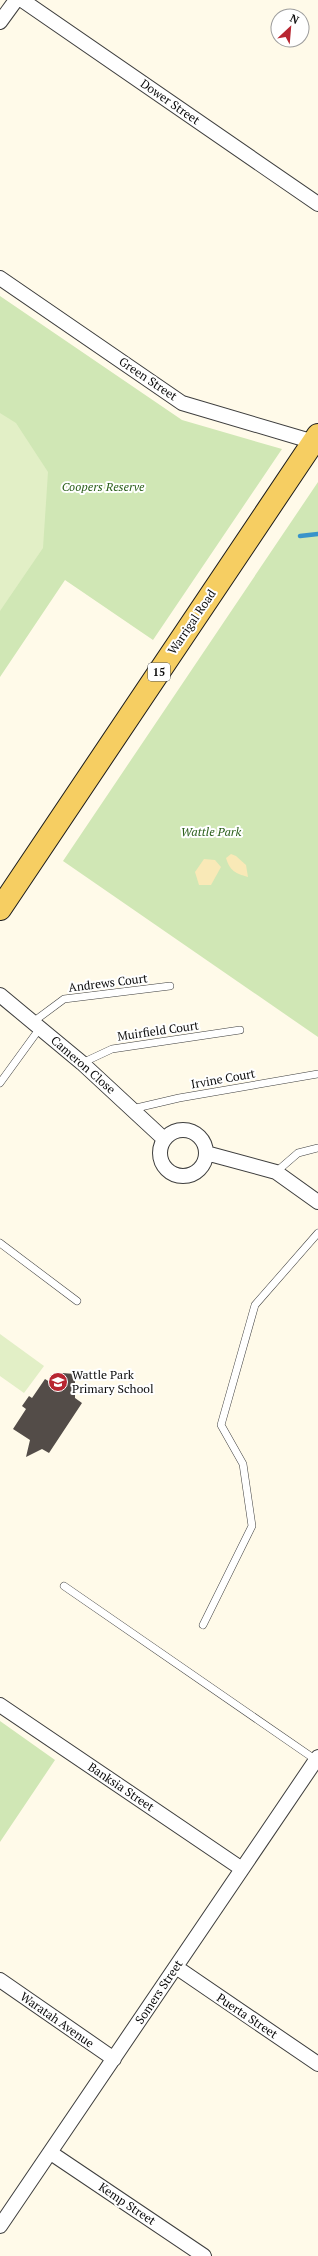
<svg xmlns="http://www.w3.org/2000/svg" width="318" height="2256" viewBox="0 0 318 2256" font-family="'PT Serif',serif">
<rect width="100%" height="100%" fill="#fffae9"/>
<!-- green -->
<path fill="#d0e7b5" d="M0,296L182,420L282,449L153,640L65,580L0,677Z
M318,482V1037L63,861Z
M0,1721L55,1760L0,1842Z"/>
<!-- sand -->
<path fill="#f9e9b7" d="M231,854L236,856L246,865L248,877C235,873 230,871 226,858Z
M204,859L215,860L221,867L211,885H199L195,872Z"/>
<!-- pitch -->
<path fill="#e2efc6" d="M0,413L16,423L48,472L43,548L0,611Z
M0,1334L44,1366L24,1393L0,1376Z"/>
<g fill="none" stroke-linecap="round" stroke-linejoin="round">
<!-- stream -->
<path stroke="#3894ca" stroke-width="4.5" d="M300,536L318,534"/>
</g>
<!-- building -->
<path fill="#534c48" d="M62,1373L75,1374V1398L82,1403L49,1453L42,1449L26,1457L30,1440L13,1429L26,1409L22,1406L29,1396L32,1398L45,1379L61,1389Z"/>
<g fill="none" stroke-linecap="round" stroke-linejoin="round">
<defs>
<path id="lane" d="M33,1022L64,999L170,986
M82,1063L112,1049L240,1030
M0,1083L40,1028
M132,1109L179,1098L318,1074
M276,1172L298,1153L318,1148
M0,1243L77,1301
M64,1586L316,1760
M203,1625L252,1526L243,1464L221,1425L255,1305L318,1233"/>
<path id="street" d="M22,0L318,204
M0,22L16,0
M0,278L182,403L314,442
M0,995L82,1063L164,1139
M160 1153a23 23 0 1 1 46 0a23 23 0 1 1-46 0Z
M206,1153L276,1172L318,1202
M0,1705L242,1869
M176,1967L318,2064
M0,1980L114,2059
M51,2153L204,2256
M0,2226L318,1757"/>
<path id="primary" d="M0,909L318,435"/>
</defs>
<!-- lane casing -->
<use href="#lane" stroke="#3e3e3e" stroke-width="8"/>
<!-- street casing -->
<use href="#street" stroke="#3e3e3e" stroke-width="16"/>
<!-- primary casing -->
<use href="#primary" stroke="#1c1c1c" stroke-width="24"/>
<!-- lane -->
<use href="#lane" stroke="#fff" stroke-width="7"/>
<!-- street -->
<use href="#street" stroke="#fff" stroke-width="14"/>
<!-- primary -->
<use href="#primary" stroke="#f6ce62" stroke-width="22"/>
</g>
<!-- icons -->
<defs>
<symbol id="school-disc" viewBox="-11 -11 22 22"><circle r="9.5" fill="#b82631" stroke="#fff"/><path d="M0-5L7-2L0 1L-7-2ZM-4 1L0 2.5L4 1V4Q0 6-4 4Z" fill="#fff"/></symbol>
</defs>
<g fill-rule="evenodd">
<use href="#school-disc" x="47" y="1371" width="22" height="22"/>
</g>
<g text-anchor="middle" stroke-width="4" stroke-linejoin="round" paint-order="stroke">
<!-- shield labels -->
<rect fill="#fff" stroke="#545454" stroke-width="1" x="148" y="663" width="22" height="18" rx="3"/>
<g font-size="11" font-weight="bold" fill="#0b0b0b">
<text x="159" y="676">15</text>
</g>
<!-- street labels -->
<g font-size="12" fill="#0b0b0b" stroke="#fff">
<text transform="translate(170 102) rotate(35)" y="4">Dower Street</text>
<text transform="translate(148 379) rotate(34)" y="4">Green Street</text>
<text transform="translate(192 622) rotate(-56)" y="4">Warrigal Road</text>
<text transform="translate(108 983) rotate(-7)" y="4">Andrews Court</text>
<text transform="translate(158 1031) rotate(-8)" y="4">Muirfield Court</text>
<text transform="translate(83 1065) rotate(41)" y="4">Cameron Close</text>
<text transform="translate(223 1079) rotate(-10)" y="4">Irvine Court</text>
<text transform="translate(121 1787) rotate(34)" y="4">Banksia Street</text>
<text transform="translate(159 1992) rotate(-56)" y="4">Somers Street</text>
<text transform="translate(247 2016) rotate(34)" y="4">Puerta Street</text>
<text transform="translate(57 2020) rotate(35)" y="4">Waratah Avenue</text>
<text transform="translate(127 2204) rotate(34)" y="4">Kemp Street</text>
</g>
<!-- park labels -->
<g font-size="12" font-style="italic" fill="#2d611d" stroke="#fff">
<text x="103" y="491">Coopers Reserve</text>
<text x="211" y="836">Wattle Park</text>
</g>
<!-- poi labels -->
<g font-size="12" fill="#0b0b0b" stroke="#fff" text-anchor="start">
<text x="72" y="1379">Wattle Park<tspan x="72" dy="14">Primary School</tspan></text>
</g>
</g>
<!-- north arrow -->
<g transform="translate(290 28) rotate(26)"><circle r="19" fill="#ffffff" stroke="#9d9d9d"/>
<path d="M0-3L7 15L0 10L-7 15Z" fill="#b82631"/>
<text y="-6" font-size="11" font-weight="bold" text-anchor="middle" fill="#0b0b0b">N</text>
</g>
</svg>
